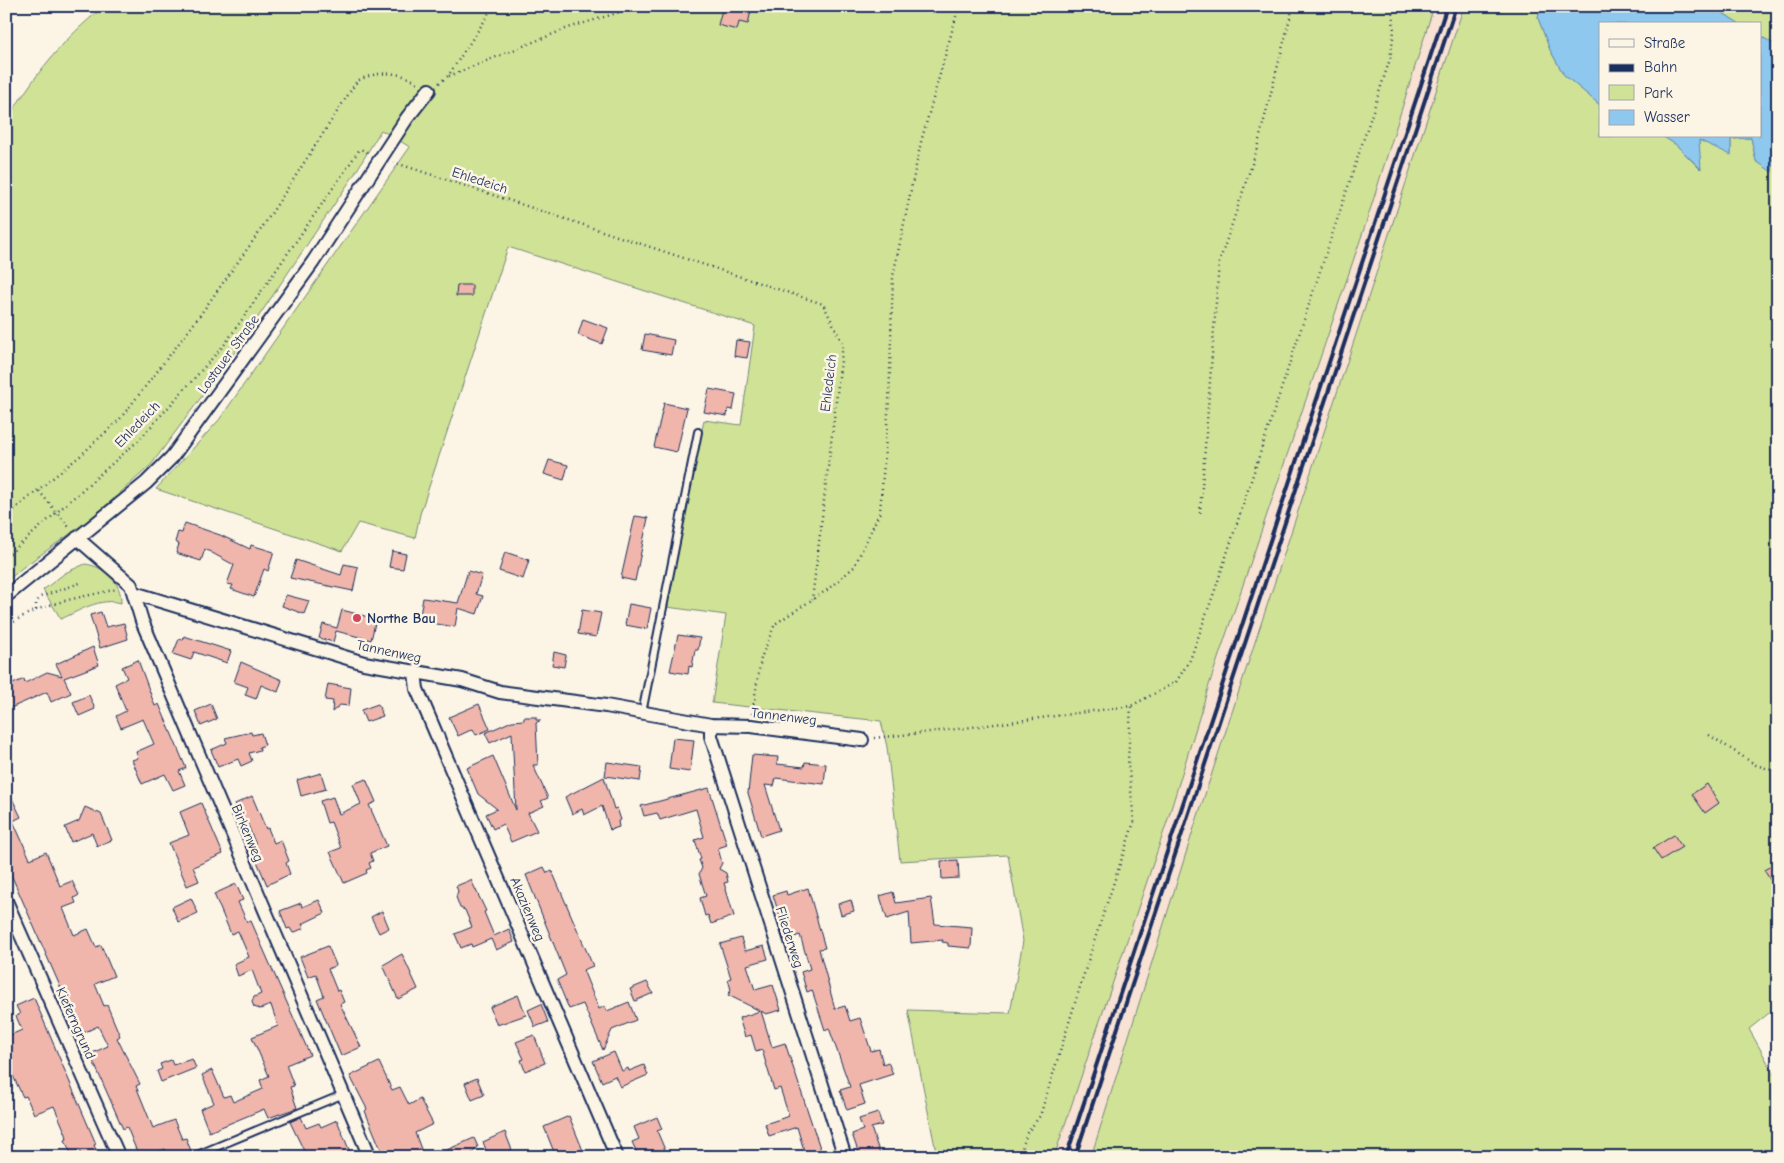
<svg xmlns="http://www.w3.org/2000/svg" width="1784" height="1163" viewBox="0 0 1784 1163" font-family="'Comic Neue',sans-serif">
<rect width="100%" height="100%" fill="#fcf5e5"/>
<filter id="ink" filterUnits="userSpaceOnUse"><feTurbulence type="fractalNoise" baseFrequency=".02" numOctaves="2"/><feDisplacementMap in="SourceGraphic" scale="10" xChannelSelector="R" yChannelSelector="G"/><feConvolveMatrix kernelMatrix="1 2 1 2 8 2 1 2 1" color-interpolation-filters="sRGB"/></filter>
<g filter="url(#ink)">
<!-- built -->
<path fill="#f8e2d4" d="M1434,6H1464L1192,834L1101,1129L1091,1157H1054L1167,822L1210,682L1366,223Z"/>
<!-- green -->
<path fill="#d0e296" stroke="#76887a" d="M105,6H1434L1366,223L1210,682L1167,822L1054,1157H937L908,1010L1010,1013L1023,941L1008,855L900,861L887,747L881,721L712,703L726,615L667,607L704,420L741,425L755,326L508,247L420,514L415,538L358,523L342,551L156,489L219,420L410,147L381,130L354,175L234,353L151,465L91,519L22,568L6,582V122C33,77 63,38 105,6Z
M1464,6H1541L1538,18L1550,50L1564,75L1600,105V136H1662L1675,144L1700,169L1699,140L1731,154V139L1751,138L1756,161L1772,171L1774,149L1778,145V1006L1749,1029L1778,1081V1157H1091L1192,834Z
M1712,6H1778V46L1760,36V24H1740Z
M85,564C104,566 122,582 121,603C100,597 79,611 61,619L43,590L65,573Z"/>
<!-- water -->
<path fill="#8fc8ee" stroke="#618bb4" d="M1541,6H1712L1740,24H1600V105L1564,75L1550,50L1538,18Z
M1760,36L1778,46V145L1774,149L1772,172L1756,161L1751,138L1731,139V155L1699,140L1701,169L1675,144L1662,136H1760Z"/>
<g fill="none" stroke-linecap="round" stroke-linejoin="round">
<!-- stream -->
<path stroke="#618bb4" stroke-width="4.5" d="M1776,6L1778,7"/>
</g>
<!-- building -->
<path fill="#f0b6ab" stroke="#1b2f5e" d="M723,6H752L748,24L739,22L737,30L718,25Z
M457,285H472V296H456Z
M583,319L608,328L602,344L578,335Z
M645,334L674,340L671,355L642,350Z
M736,340L750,342L747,358L734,356Z
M709,389L736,394L733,410L728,409L727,416L704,412Z
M664,403L687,408L677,452L654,447Z
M549,460L568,465L564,480L544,474Z
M635,516L648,518L635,581L621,578Z
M185,523L220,535L250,549L251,545L274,552L268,571L264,569L254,597L231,589L233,585L227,584L234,565L205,549L201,561L176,553L179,544L175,542L178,532L182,533Z
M392,551L406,554L403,569L389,567Z
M505,552L529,560L523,579L499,571Z
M296,560L341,575L344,564L358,567L353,591L290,578Z
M468,571L482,575L476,594L483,596L477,614L458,608L455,627L419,621L423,598L458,603Z
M286,595L309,601L304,614L282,606Z
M629,604L651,608L647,629L625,625Z
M342,610L376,619L371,640L336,631L333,642L319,638L323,624L337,628Z
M582,610L601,613L596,637L578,634Z
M101,612L106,627L124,623L128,639L100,648L90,615Z
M678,635L700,638L698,650H695L692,667L689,666L688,674L670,671Z
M184,636L231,651L227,663L194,652L191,660L173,654L179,639L183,640Z
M93,647L99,665L64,678L71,693L51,702L47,692L6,710V687L24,679L25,683L47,672L62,676L56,664Z
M554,652L566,655L564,667L552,665Z
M138,660L155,706L159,704L186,768L179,771L185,785L173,790L165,774L142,784L132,760L138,758L136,752L154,744L143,719L121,728L116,716L126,711L115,684L127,678L122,667Z
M241,662L282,680L278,692L261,685L256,699L245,695L248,687L234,682Z
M328,684L351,688L349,706L340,705L332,712L333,701L325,700Z
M89,695L95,709L79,716L73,702Z
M211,704L217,719L201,726L195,711Z
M378,704L383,716L366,722L361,710Z
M479,704L490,729L476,735L473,729L458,736L449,717Z
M524,717H536V720H541L536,723L538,765H533L548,798L541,801L544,806L528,813L537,831L511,842L503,824L493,829L486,814L497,809L478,794L467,768L493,756L516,810L512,733L490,743L485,733L512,721L524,720Z
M251,732L252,735L261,733L265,745L259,747L260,750L249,753L252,761L241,766L238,759L218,767L211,750L227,743L225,738Z
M673,738L694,740L690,772L669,769Z
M752,755L778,757L777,764L804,767L805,762L826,764L824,784L776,778L774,786L765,785L779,830L761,836L748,793Z
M607,762L642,767L640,781L605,776Z
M321,773L326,789L301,796L297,780Z
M604,777L614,809L617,808L621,820L618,821L619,827L610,830L602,806L584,815L582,809L572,814L565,797Z
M366,779L376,802L369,805L387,846L370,853L373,861L369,863L371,868L366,870L367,873L344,883L330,852L341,848L331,822L327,823L320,801L333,797L339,814L361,804L353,784Z
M1707,784L1719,803L1705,813L1692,794Z
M6,786L21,817L13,821L30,859L46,852L60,886L72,881L79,895L74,898L76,903L63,908L74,935L88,929L96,947L101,945L114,976L95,984L104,1006L107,1005L120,1036L117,1038L140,1084L136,1086L153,1128L174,1120L182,1139L186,1138L191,1151L176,1157H168L165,1149L146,1157H139L127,1127L123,1129L90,1054L108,1046L98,1026L81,1034L6,863Z
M709,788L727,845L718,848L722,863L719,869L726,873L728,882L724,883L734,916L711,924L708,915L705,916L700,898L706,896L699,874L702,868L699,860L701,859L695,840L704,837L696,809L660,820L657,813L644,816L641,806Z
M252,796L266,829L268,828L274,843L281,840L289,861L286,863L290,874L267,885L256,859L261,858L246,820L242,821L235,804Z
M201,803L223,854L193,867L199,881L187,886L169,843L189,835L180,812Z
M85,807L101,814L112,840L97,846L92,833L71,842L65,827L79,821Z
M1674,835L1682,847L1661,860L1653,848Z
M958,860L959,878L942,879L941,861Z
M1778,862V892L1764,870Z
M544,867L547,873L552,871L593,966L583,970L599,1009L605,1006L607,1011L629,1002L636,1020L612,1030L603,1050L583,1004L569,1009L557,980L566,975L526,875Z
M471,880L486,911L484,912L494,936L509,929L514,942L496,950L491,939L472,947L471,944L461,948L455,934L472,927L465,910L460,908L456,897L458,891L456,886Z
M236,884L243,900L238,902L247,922L251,921L310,1055L286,1065L294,1086L290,1087L297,1108L268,1118L264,1109L209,1132L200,1109L214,1103L202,1075L212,1070L224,1097L230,1095L233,1102L263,1089L260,1080L269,1076L252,1037L278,1026L271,1005L260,1009L254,1007L252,1002L254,997L261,994L252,970L238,976L234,964L249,957L238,931L231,934L214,894Z
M808,888L825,948L819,949L835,1009L845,1006L850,1021L860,1018L871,1051L879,1049L883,1064L888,1062L893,1074L859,1085L865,1104L847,1110L840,1090L850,1087L829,1028L825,1030L812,990L807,992L801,972L810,969L800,935L784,940L781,928L783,927L773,895L786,891L787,895Z
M893,892L896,903L931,898L935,924L972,927L971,948L948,946V943L942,942L943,940L911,943L909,912L887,919L880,896Z
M191,898L198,913L178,922L172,907Z
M319,900L325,913L302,924L304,928L293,933L290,928L287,929L280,911L301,903L302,907Z
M851,900L854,911L841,915L838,904Z
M382,911L389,928L379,933L371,917Z
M741,938L745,951L764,946L768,959L747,965L755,990L773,985L781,1010L766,1014L761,1011L772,1047L785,1043L823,1157H806L797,1127L769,1136L765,1124L789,1116L780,1088L774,1090L762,1050L756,1052L751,1035L745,1037L739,1018L760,1011L728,995L731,990L728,979L731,978L720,944Z
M328,946L336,965L328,969L337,991L339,990L344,1002L340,1004L361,1047L341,1056L317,999L324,996L316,974L308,977L300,957Z
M402,954L418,989L398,999L383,965Z
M647,982L653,993L635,1001L630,989Z
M518,995L526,1015L497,1025L490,1007Z
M34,998L96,1144L94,1145L99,1157H83L79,1150L71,1154L65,1140L67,1139L66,1134L54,1106L34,1114L26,1096L23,1097L6,1061V1037L22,1030L16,1016L20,1014L16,1006Z
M541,1004L548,1022L535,1027L528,1010Z
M534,1035L545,1063L525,1071L521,1060L524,1059L516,1042Z
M614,1052L622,1071L628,1068L629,1071L644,1065L648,1075L620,1087L615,1076L602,1082L593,1061Z
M192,1059L196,1068L161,1082L157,1071L162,1069L160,1064L171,1060L173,1065Z
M379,1062L392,1090L400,1087L409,1105L420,1099L433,1124L415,1133L424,1157H384L365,1111L367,1109L350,1076Z
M477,1078L484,1095L472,1100L465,1083Z
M878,1113L882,1125L871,1128L881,1157H860L852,1134L863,1130L859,1119Z
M569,1116L582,1148L584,1157H556L544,1127Z
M301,1117L306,1128L319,1123L321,1127L337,1120L352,1157H307L290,1122Z
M657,1117L662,1129L657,1131L668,1157H639L632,1142L639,1139L634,1127Z
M505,1132L512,1150L497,1157L494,1152L488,1155L483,1142Z
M474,1138L478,1147L469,1157H431Z"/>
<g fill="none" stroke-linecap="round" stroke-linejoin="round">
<defs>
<path id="lane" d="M642,713L698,432
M192,1157L344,1094"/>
<path id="street" d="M77,538L131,585L142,621L370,1157
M134,593L364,663L462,680L500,692L606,706L711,725L751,726L862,740
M6,596L146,483L172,457L313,262L407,118L429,90
M415,673L417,689L617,1157
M711,725V736L845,1157
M6,901L119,1157"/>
</defs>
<!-- lane casing -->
<use href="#lane" stroke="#1b2f5e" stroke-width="10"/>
<!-- street casing -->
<use href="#street" stroke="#1b2f5e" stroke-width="16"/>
<!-- path -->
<path stroke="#1b2f5e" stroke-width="2.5" stroke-dasharray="1 4" stroke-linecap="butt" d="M449,76L568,28L640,6
M439,83L448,76L487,17L491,6
M393,162L823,304L843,344L812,600
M39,491L69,527
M1200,513L1219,263L1256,152L1293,6
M6,516L80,456L120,419L190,329L258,234L357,81C377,71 398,70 418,83
M6,557L139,440L225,344L360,149L369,153
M36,610V603L40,597L80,583
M6,628C35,603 80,598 117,589
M752,714L761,658L775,624L827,590L854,567L880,512L889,401L893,276L921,142L959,6
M1709,735L1756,765L1778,772
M874,738L957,729L1131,706L1176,682L1190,660L1216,587L1390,59L1394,31L1392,6
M1019,1157L1027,1133L1040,1116L1093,945L1134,822L1128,760L1131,706"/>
<!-- lane -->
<use href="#lane" stroke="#fcf5e5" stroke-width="6"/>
<!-- street -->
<use href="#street" stroke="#fcf5e5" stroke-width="12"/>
<!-- rail -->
<path stroke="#1b2f5e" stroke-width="4" d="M1066,1157L1447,6
M1075,1157L1456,6"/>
</g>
</g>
<!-- markers -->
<circle fill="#d1495b" stroke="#fcf5e5" stroke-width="2" cx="357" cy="618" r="5"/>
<g text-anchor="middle" stroke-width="5" stroke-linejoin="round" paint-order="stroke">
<!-- street labels -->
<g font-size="14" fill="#1b2f5e" stroke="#fcf5e5">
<text transform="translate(480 180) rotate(18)" y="5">Ehledeich</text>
<text transform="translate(228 354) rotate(-54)" y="5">Lostauer Straße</text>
<text transform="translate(828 383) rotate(-83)" y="5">Ehledeich</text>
<text transform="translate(137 424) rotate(-46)" y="5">Ehledeich</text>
<text transform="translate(389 651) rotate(12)" y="5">Tannenweg</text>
<text transform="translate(784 716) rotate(7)" y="5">Tannenweg</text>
<text transform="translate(248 833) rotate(67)" y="5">Birkenweg</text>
<text transform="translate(528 909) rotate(67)" y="5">Akazienweg</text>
<text transform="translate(790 937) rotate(72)" y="5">Fliederweg</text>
<text transform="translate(76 1023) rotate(66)" y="5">Kieferngrund</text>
</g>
<!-- poi labels -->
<g font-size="14" font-weight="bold" fill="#1b2f5e" stroke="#fcf5e5" text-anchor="start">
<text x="367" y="623">Northe Bau</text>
</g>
</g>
<!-- margin -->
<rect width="1784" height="1163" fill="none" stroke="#fcf5e5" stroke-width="25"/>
<rect x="12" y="12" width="1759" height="1138" fill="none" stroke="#1b2f5e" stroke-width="2" filter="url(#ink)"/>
<!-- legend -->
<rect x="1599" y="22" width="162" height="115" fill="#fcf5e5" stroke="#a2a6af"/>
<rect x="1609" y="39" width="25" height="8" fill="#fcf5e5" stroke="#a2a6af"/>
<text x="1644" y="48" font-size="15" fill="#1b2f5e">Straße</text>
<rect x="1609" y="64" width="25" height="8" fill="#1b2f5e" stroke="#a2a6af"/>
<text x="1644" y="72" font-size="15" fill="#1b2f5e">Bahn</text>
<rect x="1609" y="85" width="25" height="15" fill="#d0e296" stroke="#a2a6af"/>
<text x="1644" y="98" font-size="15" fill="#1b2f5e">Park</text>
<rect x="1609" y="110" width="25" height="15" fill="#8fc8ee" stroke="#a2a6af"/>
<text x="1644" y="122" font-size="15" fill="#1b2f5e">Wasser</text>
</svg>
